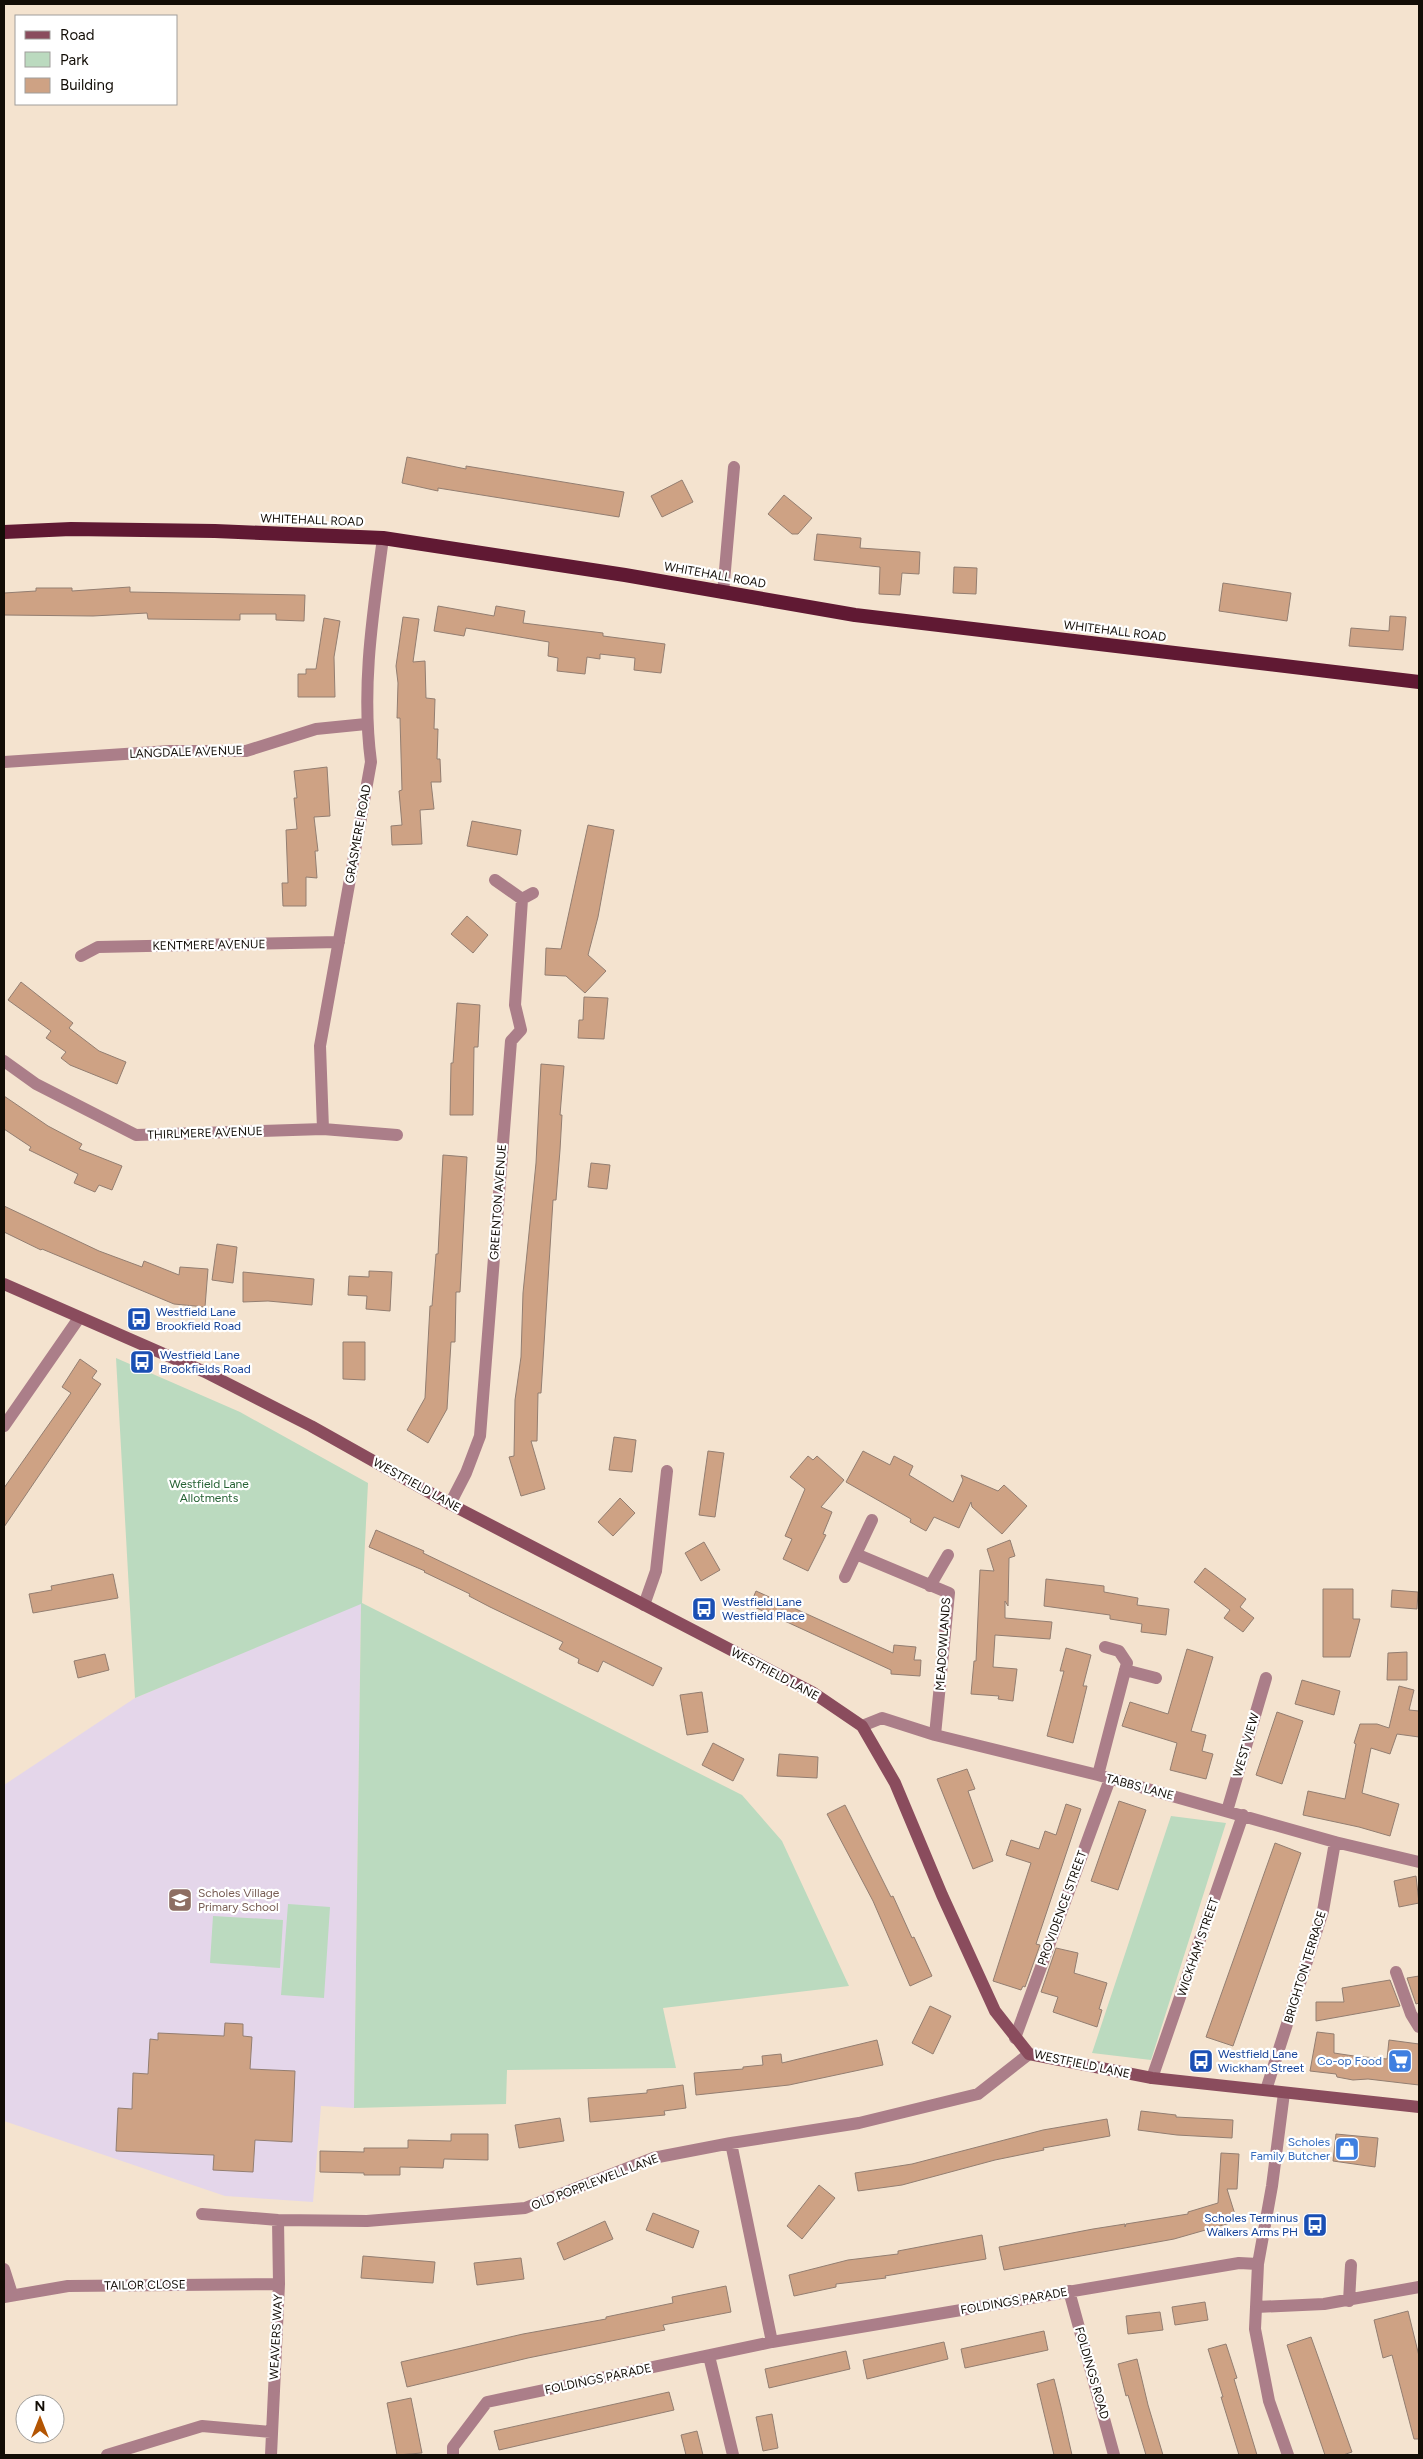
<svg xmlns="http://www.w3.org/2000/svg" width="1423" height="2459" viewBox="0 0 1423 2459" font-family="Figtree,sans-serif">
<rect width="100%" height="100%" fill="#f4e3cf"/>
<!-- education -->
<path fill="#e4d6ea" d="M361,1603L354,2108L321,2106L313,2202L225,2196L4,2121V1785L135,1698Z"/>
<!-- green -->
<path fill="#bbdabf" d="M116,1358L240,1412L368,1483L362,1603L742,1795L782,1841L849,1986L663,2008L676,2068L507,2070L506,2104L354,2108L361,1604L135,1698Z
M1171,1816L1226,1823L1151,2060L1092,2053Z
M288,1904L330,1907L324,1998L281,1995Z
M213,1916L283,1920L280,1968L210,1963Z"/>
<!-- building -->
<path fill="#cea284" stroke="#937e71" d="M407,457L466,469V466L624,492L619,517L438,488V491L402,483Z
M682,480L693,502L662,517L651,496Z
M784,495L812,518L798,534H792L768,514Z
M817,534L861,538L860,548L920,552L919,574L902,573L900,595L879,594L880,567L814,560Z
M954,567L977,568L976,594L953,593Z
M1223,583L1291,593L1287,621L1219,611Z
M130,587V592L305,595L304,621L276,620V614H240V620L148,619L147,613L93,616L4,615V593L36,591V588H72V591Z
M438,606L494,616L496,606L525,611L523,623L603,633V636L665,644L661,673L634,670L635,658L600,654V659L587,657L585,674L557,671L558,658L548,656L549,642L466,628L464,636L434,631Z
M1390,616L1406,617L1403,650L1349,646L1351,628L1389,631Z
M403,617L419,619L413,662L425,661L426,698L435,699L434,729H438L437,759H440L441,782H431L434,809L420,810L422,844L392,845L391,826L402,825L399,791L402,790L400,718H397L398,683L396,666Z
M324,618L340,621L334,657L335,697H298V674H306V669H316Z
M327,767L330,816L314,817L318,851H315L317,878L306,877V906H283L282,883H288L286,830L297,829L294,798H297L294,771Z
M472,821L521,830L517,855L467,846Z
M588,825L614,830L598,917L588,955L606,971L585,993L566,976L545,975L546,948L561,949Z
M467,916L488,935L473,953L451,934Z
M21,982L73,1023L69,1028L99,1051L126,1062L117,1084L70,1065L61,1058L66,1052L46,1038L51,1031L8,1000Z
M584,997L608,998L604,1039L578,1038L579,1020H583Z
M457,1003L480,1005L478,1047H474L473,1115H450L451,1063H453Z
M541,1064L564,1066L560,1115H562L560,1150L556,1200H553L541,1393H538L537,1441H531L545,1489L521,1496L509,1457L514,1456L515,1400L521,1357L523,1293L536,1163Z
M4,1096L48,1126L82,1144L79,1149L122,1166L112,1190L99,1185L95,1192L74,1183L78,1174L29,1150L31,1147L4,1129Z
M443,1155L467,1157L462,1255L460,1292H456L455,1342H451L447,1409L428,1443L407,1430L425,1398L430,1306H432L436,1254H438Z
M591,1163L610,1165L607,1189L588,1187Z
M4,1206L99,1251L142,1267L144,1261L179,1275L180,1267L208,1269L205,1307L174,1304L42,1249L41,1250L4,1232Z
M217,1244L237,1247L233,1283L212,1280Z
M369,1271L392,1272L390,1311L366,1309L367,1296L348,1295L349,1276L369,1277Z
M243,1272L314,1279L312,1305L268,1301L243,1302Z
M343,1342H365V1380L343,1379Z
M80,1359L97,1371L92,1378L101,1384L4,1527V1488L71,1393L62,1387Z
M614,1437L636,1440L632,1472L609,1470Z
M708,1451L724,1453L715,1517L699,1515Z
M863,1451L890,1465L894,1456L913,1466L909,1475L953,1502L963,1480L961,1475L998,1491L1004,1485L1027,1506L1002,1534L972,1507L971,1502L959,1528L934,1517L926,1531L910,1522L911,1519L846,1482Z
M808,1456L813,1460L817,1456L844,1480L821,1507L832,1512L823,1534L826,1535L808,1571L783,1559L792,1539L785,1536L805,1489L790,1477Z
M620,1498L635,1513L613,1536L598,1522Z
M376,1530L424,1551L423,1553L662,1668L653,1686L603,1661L598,1672L578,1663L579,1659L559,1649L563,1642L490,1607L469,1596L470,1594L424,1572L425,1571L369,1547Z
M1010,1540L1015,1556L1009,1558L1008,1606L1005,1601V1618L1052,1622L1050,1639L995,1635L993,1667L1017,1669L1013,1701L998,1699L999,1696L971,1694L974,1661H976L980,1570L994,1571L987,1549Z
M704,1542L720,1570L701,1581L685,1553Z
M1205,1568L1246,1599L1240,1607L1254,1618L1243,1632L1224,1618L1230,1610L1194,1582Z
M113,1574L118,1598L33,1613L29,1594L52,1590L51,1586Z
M1046,1579L1104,1586V1592L1138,1598L1137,1605L1169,1609L1166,1635L1141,1632L1142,1624L1110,1619V1615L1044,1606Z
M1323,1589H1353V1619H1360L1350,1657H1323Z
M1392,1590L1418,1592L1417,1609L1391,1607Z
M756,1591L893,1653L894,1645L916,1647L914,1660H921L920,1676L891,1674V1670L750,1605Z
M1066,1648L1091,1655L1083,1686H1087L1073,1743L1047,1736L1064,1671H1060Z
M1187,1649L1213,1657L1191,1731L1206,1735L1202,1751L1213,1754L1206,1779L1170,1770L1177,1743L1122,1726L1130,1702L1168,1714Z
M1407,1652V1680H1387L1388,1653Z
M105,1654L109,1670L78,1678L74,1661Z
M1302,1680L1340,1691L1334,1715L1295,1704Z
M1399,1686L1414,1690L1409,1710L1419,1711V1737L1397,1734L1390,1754L1371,1748L1362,1793L1399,1804L1390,1836L1359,1827L1303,1815L1308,1791L1345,1799L1356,1744L1354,1743L1360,1724H1377L1389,1728Z
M702,1692L708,1732L687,1735L680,1695Z
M1277,1712L1303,1721L1282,1784L1256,1775Z
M713,1743L744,1759L733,1781L702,1765Z
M779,1754L818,1757L817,1778L777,1776Z
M967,1769L975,1789L968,1791L993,1861L973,1869L937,1779Z
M1119,1801L1146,1810L1118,1890L1091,1881Z
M1066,1804L1081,1809L1036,1944L1040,1945L1025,1987L1023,1986L1021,1990L993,1981L1031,1863L1006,1855L1011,1840L1039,1849L1045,1831L1056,1835Z
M845,1805L891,1897L893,1896L912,1938L914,1937L932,1976L910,1986L873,1901L827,1814Z
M1275,1843L1301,1853L1233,2046L1206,2037Z
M1416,1876L1419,1903L1399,1907L1394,1881Z
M1056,1948L1078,1953L1074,1973L1107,1983L1099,2009L1102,2010L1097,2027L1053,2012L1058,1997L1041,1992Z
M1419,1976V2003L1416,2004L1407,1978Z
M1390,1980L1400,2006L1316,2021V2002H1344L1342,1988Z
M930,2006L951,2016L933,2054L912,2043Z
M225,2023L243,2024V2036L252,2037L250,2069L295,2071L292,2142L255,2140L253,2172L213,2170L214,2155L116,2151L118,2108L132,2109L133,2073L148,2074L150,2039L158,2040V2033L224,2036Z
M1317,2032L1334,2034V2053L1354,2056L1387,2059L1389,2040L1419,2044V2085L1368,2079L1353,2080L1337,2077L1336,2074L1310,2071Z
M877,2040L883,2065L789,2085L696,2095L694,2073L743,2069V2067L763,2065L762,2056L781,2054L782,2063Z
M683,2085L686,2108L664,2111L665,2115L590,2122L588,2098L647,2093V2090Z
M1141,2111L1176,2115V2117L1233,2120L1232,2138L1177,2135L1138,2130Z
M560,2118L564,2141L519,2148L515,2125Z
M1107,2119L1110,2136L1043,2148L1044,2150L995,2160L902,2185L858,2191L855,2173L912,2164L1043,2130Z
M451,2134H488V2160L444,2159L443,2168L400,2167V2175H364V2173L320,2172V2151L364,2152V2148H408V2140L451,2141Z
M1336,2134L1378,2138L1375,2167L1333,2161Z
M1221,2153L1239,2154L1237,2189H1227L1237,2221L1174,2239L1004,2270L999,2247L1093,2229L1125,2224V2227L1126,2224L1188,2214V2212L1218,2203Z
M819,2185L835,2198L802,2239L787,2226Z
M653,2213L699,2231L693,2248L646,2230Z
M605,2221L613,2239L564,2260L557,2243Z
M982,2235L986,2259L885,2276L886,2278L836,2284V2287L794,2296L789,2275L848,2260L898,2254V2251Z
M363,2256L435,2262L433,2283L361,2278Z
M521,2258L524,2279L477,2285L474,2263Z
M726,2286L731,2312L663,2325L665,2330L528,2358L407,2387L401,2362L523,2334L606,2319V2317L673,2303L672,2297Z
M1205,2302L1208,2320L1175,2325L1172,2307Z
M1408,2311L1419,2356V2439H1414L1392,2355L1383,2358L1374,2320Z
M1160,2312L1163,2330L1128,2334L1126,2316Z
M1044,2331L1048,2350L965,2368L961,2349Z
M1311,2337L1352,2452L1343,2455H1325L1287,2345Z
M944,2342L948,2359L867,2379L863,2360Z
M1226,2344L1237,2378L1234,2379L1257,2455H1239L1221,2397H1223L1208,2349Z
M846,2351L850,2369L769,2388L765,2369Z
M1137,2359L1148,2405L1163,2455H1146L1128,2395L1126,2396L1118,2364Z
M1054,2379L1061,2407L1072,2455H1054L1037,2384Z
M669,2392L674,2410L499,2450L494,2431Z
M411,2398L422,2453L397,2455L387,2403Z
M772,2414L778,2448L763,2451L756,2417Z
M697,2431L703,2455H686L681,2435Z"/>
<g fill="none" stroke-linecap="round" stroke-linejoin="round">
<!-- minor -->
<path stroke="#ab7e89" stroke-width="12" d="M723,593L734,467
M4,762L170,751H246L316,729L366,724
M495,880L522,899L533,893
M81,956L98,947L339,942
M4,1061L36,1084L136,1135L323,1129L397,1135
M323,1129L320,1046L371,762C361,687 373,613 383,538
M4,1426L79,1318
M450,1504L466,1473L480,1436L511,1041L521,1030L515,1005L522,899
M856,1554L949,1593L935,1735
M845,1577L872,1520
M930,1586L948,1555
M644,1605L656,1571L667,1471
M1125,1670L1156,1678
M862,1726L882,1718L935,1735L1098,1775L1335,1842L1419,1862
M1098,1775L1127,1663L1119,1651L1105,1647
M1227,1811L1266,1678
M1396,1972L1411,2014L1419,2027
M1015,2038L1110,1779
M1152,2078L1243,1815
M1266,2090L1323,1911L1335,1842
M1284,2093L1272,2186L1258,2264L1255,2329L1269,2401L1288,2455
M731,2143L772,2342
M202,2214L278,2220L367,2221L525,2208L653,2158L731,2143L859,2123L978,2094L1029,2054
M4,2269L12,2294
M1069,2291L1114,2455
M4,2297L68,2286L279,2284
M1349,2301L1351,2265
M1256,2307L1324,2304L1419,2287
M709,2356L733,2455
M107,2455L202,2426L271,2432
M271,2455L279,2284L278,2220
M453,2455V2447L487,2402L772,2342L1239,2263L1258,2264"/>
<!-- secondary -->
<path stroke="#8a4c5d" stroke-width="12" d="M4,1284L205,1372L311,1426L450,1504L812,1692L862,1726L895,1783L942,1895L995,2011L1029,2054L1152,2078L1419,2107"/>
<!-- trunk -->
<path stroke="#601933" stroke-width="14" d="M4,532L71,529L215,531L383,538L625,575L855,615L1419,682"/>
</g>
<!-- icons -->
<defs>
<symbol id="bus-square" viewBox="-11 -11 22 22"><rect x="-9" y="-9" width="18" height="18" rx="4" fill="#1a4fb4" stroke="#fff"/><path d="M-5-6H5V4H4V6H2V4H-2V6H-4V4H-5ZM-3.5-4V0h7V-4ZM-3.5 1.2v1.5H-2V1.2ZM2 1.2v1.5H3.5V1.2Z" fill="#fff"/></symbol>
<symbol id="school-square" viewBox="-11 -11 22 22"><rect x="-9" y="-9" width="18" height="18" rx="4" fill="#8d6e63" stroke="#fff"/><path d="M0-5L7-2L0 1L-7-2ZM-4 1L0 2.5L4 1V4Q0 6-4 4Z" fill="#fff"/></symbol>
<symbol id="supermarket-square" viewBox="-11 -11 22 22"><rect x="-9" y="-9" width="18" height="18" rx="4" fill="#3f7fe0" stroke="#fff"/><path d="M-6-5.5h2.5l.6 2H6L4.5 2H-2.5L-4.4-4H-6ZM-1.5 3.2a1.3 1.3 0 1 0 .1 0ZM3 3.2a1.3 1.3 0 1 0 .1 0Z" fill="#fff"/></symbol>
<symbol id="shop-square" viewBox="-11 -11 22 22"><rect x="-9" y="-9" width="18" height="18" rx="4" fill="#3f7fe0" stroke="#fff"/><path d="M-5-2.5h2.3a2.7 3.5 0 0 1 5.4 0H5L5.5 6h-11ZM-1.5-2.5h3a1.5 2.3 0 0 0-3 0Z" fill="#fff"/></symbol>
</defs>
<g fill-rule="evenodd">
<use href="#bus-square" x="125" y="1305" width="28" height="28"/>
<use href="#bus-square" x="128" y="1348" width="28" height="28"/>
<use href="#bus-square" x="690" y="1595" width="28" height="28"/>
<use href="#school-square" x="166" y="1886" width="28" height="28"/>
<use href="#bus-square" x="1187" y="2047" width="28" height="28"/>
<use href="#supermarket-square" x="1386" y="2047" width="28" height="28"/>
<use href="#shop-square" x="1333" y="2135" width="28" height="28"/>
<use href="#bus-square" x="1301" y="2211" width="28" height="28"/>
</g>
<g text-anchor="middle" stroke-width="4.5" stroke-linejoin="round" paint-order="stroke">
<!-- street labels -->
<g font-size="12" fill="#120d06" stroke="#fff">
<text transform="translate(312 520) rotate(2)" y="4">WHITEHALL ROAD</text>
<text transform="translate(715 575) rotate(10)" y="4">WHITEHALL ROAD</text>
<text transform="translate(1115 631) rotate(7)" y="4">WHITEHALL ROAD</text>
<text transform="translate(186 752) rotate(-2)" y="4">LANGDALE AVENUE</text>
<text transform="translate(358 834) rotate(-80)" y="4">GRASMERE ROAD</text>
<text transform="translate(209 945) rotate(-1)" y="4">KENTMERE AVENUE</text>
<text transform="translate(205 1133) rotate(-2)" y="4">THIRLMERE AVENUE</text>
<text transform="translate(498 1202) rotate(-86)" y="4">GREENTON AVENUE</text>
<text transform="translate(417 1485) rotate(29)" y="4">WESTFIELD LANE</text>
<text transform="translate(943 1644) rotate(-86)" y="4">MEADOWLANDS</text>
<text transform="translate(775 1674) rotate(28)" y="4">WESTFIELD LANE</text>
<text transform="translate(1246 1745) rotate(-74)" y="4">WEST VIEW</text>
<text transform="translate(1140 1787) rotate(15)" y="4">TABBS LANE</text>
<text transform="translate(1062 1908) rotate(-70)" y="4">PROVIDENCE STREET</text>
<text transform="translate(1198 1947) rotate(-71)" y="4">WICKHAM STREET</text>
<text transform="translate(1305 1967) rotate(-73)" y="4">BRIGHTON TERRACE</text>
<text transform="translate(1082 2064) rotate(12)" y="4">WESTFIELD LANE</text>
<text transform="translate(595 2182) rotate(-21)" y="4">OLD POPPLEWELL LANE</text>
<text transform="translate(145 2285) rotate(-1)" y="4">TAILOR CLOSE</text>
<text transform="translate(1014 2301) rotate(-10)" y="4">FOLDINGS PARADE</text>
<text transform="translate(276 2337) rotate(-87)" y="4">WEAVERS WAY</text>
<text transform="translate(1092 2373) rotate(74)" y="4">FOLDINGS ROAD</text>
<text transform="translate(598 2379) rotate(-12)" y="4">FOLDINGS PARADE</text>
</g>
<!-- transit labels -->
<g font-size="12" fill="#164399" stroke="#fff" text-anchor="start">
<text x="156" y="1316">Westfield Lane<tspan x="156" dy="14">Brookfield Road</tspan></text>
<text x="160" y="1359">Westfield Lane<tspan x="160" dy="14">Brookfields Road</tspan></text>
<text x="722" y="1606">Westfield Lane<tspan x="722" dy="14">Westfield Place</tspan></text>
<text x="1218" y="2058">Westfield Lane<tspan x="1218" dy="14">Wickham Street</tspan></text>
<text x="1298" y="2222" text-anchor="end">Scholes Terminus<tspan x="1298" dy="14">Walkers Arms PH</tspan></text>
</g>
<!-- park labels -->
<g font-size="12" fill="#266234" stroke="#fff">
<text x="209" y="1488">Westfield Lane<tspan x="209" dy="14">Allotments</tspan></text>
</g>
<!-- education labels -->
<g font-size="12" fill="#785e54" stroke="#fff" text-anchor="start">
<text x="198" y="1897">Scholes Village<tspan x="198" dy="14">Primary School</tspan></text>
</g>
<!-- shop labels -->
<g font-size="12" fill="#366cbe" stroke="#fff" text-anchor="end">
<text x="1382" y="2065">Co-op Food</text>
<text x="1330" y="2146">Scholes<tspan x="1330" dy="14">Family Butcher</tspan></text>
</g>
</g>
<!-- border -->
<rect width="1423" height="2459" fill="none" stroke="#120d06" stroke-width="10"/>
<!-- legend -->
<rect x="15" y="15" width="162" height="90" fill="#ffffff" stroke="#a09e9b"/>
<rect x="25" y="31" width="25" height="8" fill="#8a4c5d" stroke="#a09e9b"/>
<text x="60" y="40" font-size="15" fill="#120d06">Road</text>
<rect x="25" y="52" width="25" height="15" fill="#bbdabf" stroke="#a09e9b"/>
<text x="60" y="65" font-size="15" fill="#120d06">Park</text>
<rect x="25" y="78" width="25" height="15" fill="#cea284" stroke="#a09e9b"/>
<text x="60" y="90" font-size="15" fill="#120d06">Building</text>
<!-- north arrow -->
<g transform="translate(40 2419)"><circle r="24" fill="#ffffff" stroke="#a09e9b"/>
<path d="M0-4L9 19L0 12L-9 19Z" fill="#b35503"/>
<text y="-8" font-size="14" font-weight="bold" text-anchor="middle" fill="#120d06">N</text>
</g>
</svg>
